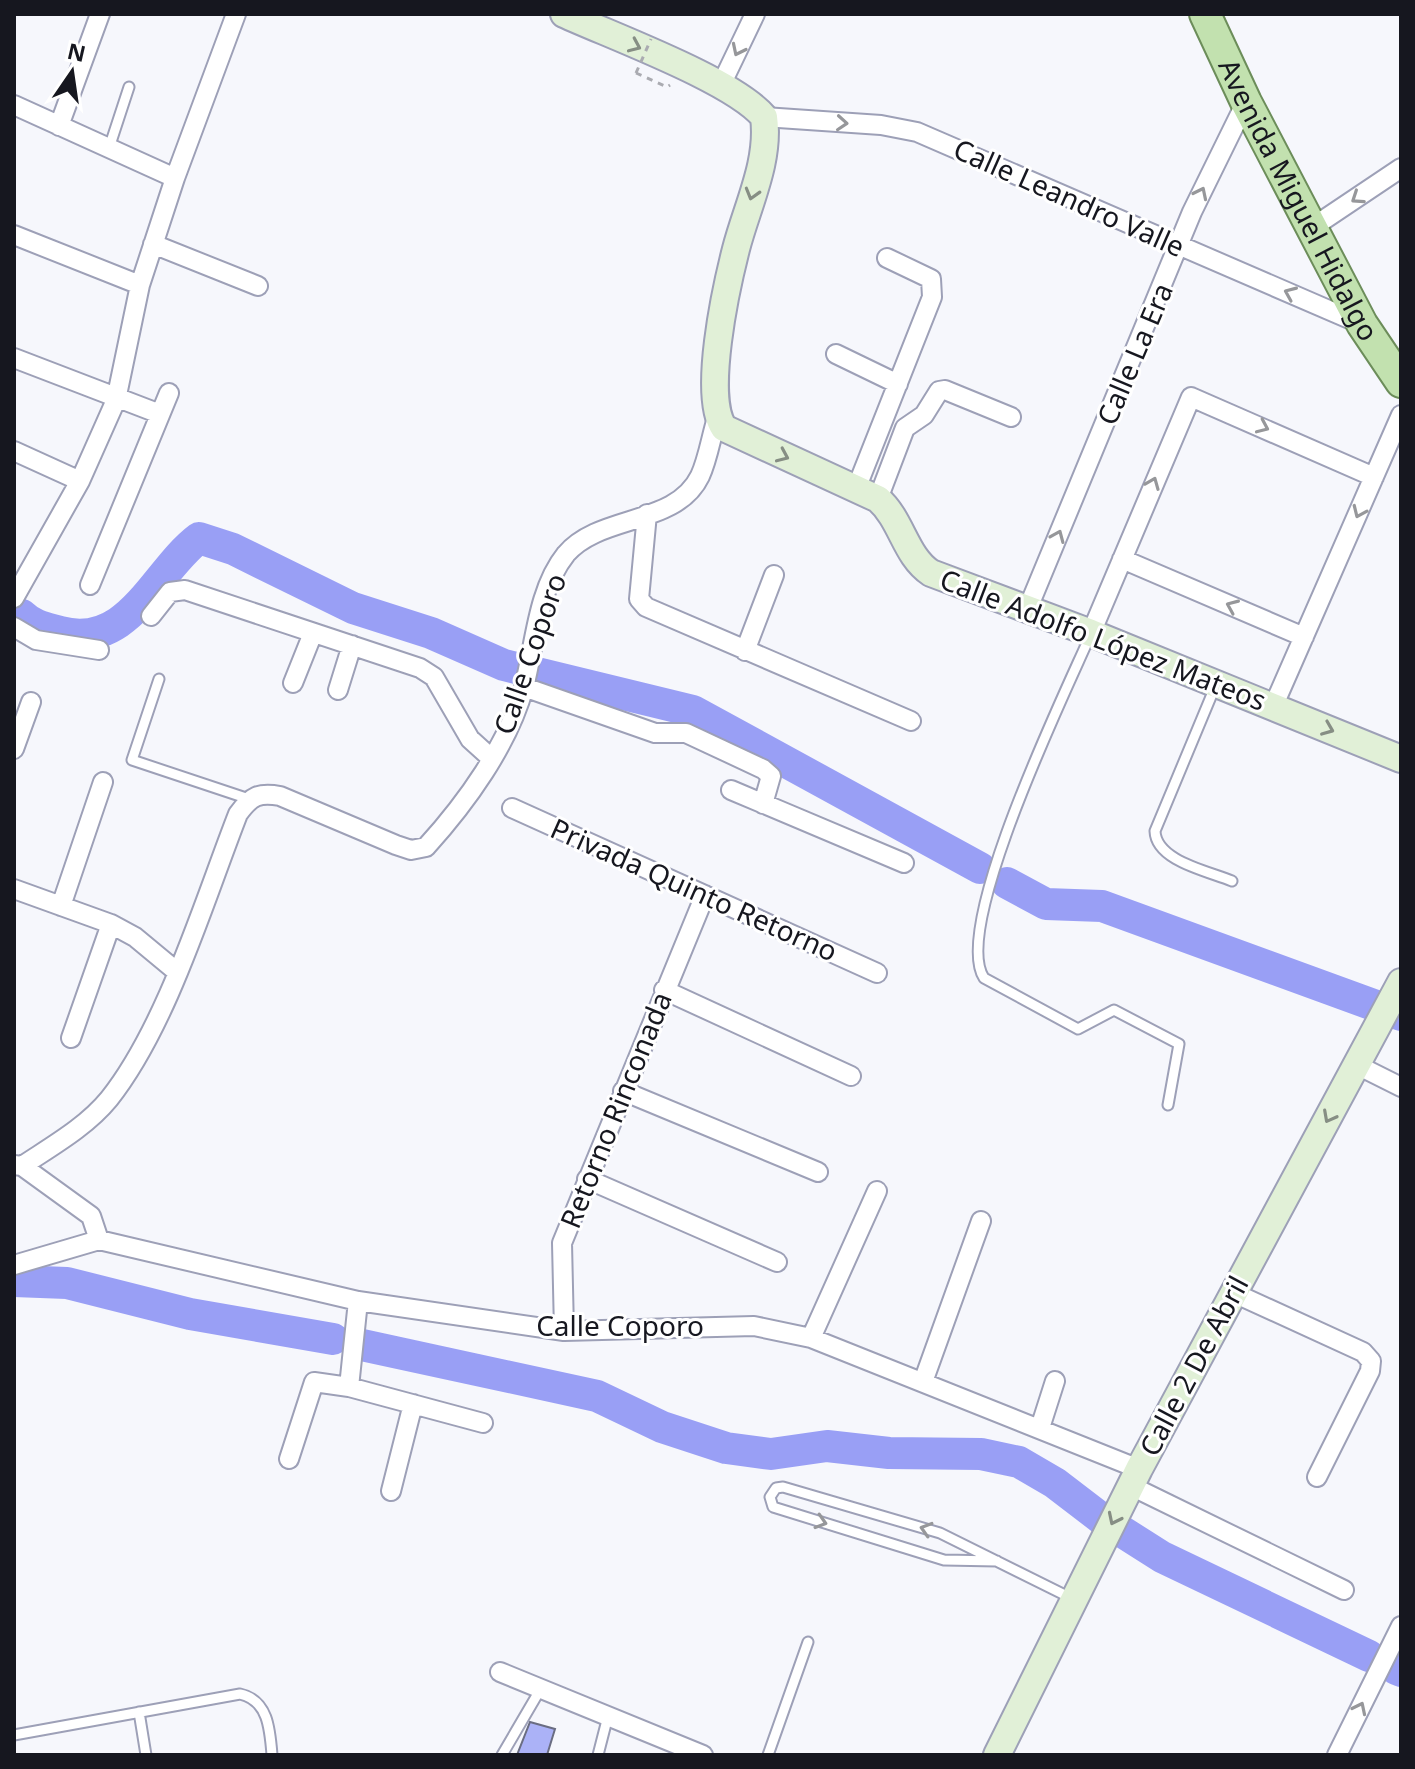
<svg xmlns="http://www.w3.org/2000/svg" width="1415" height="1769" viewBox="0 0 1415 1769" font-family="'Noto Sans',sans-serif">
<rect width="100%" height="100%" fill="#f6f7fc"/>
<g fill="none" stroke-linecap="round" stroke-linejoin="round">
<!-- river -->
<path stroke="#999ff5" stroke-width="32" d="M22,615C33,626 46,628 60,632C129,651 155,571 199,538L233,549L353,608L431,633L504,665L693,711L980,868
M1007,883L1046,904L1102,906L1401,1015
M14,1281L67,1283L190,1314L333,1339
M362,1345L597,1396L662,1427L726,1448L771,1454L827,1446L889,1453L981,1454L1019,1462L1055,1483L1102,1519
M1121,1531L1162,1557L1369,1656
M1396,1669L1401,1671"/>
</g>
<!-- building -->
<path fill="#abb2f7" stroke="#6a6d82" stroke-width="2" d="M530,1722L555,1729L547,1755H517Z"/>
<g fill="none" stroke-linecap="round" stroke-linejoin="round">
<defs>
<path id="lane" d="M109,148L129,87
M1090,636C1065,693 951,928 984,978L1078,1029L1114,1010L1179,1044L1168,1105
M159,679L132,760L249,799
M1215,687L1155,831C1156,861 1208,871 1232,881
M997,1561L944,1560L773,1507L770,1497L776,1488L783,1487L940,1533L1073,1599
M139,1712L146,1755
M14,1735L240,1694C268,1700 270,1729 272,1755
M502,1755L540,1690
M598,1755L608,1716
M768,1755L808,1642"/>
<path id="street" d="M720,87L755,14
M14,105L175,178
M764,117L881,125L917,132L1361,324
M59,126L100,14
M1313,227L1401,168
M14,235L140,285
M153,244L258,286
M836,354L898,384
M14,358L160,414
M14,451L80,481
M856,489L932,297L931,279L887,258
M878,499L905,428L924,415L939,391L945,390L1011,417
M647,514L639,599L646,607L911,721
M1122,559L1304,637
M90,585L169,393
M14,598L80,481L116,400L140,285L175,178L236,14
M1028,608L1192,212L1246,102
M151,616L170,592L185,590L420,668L434,677L470,739L492,759
M14,627L36,640L99,650
M1091,633L1191,397L1374,477
M745,651L774,575
M293,683L313,633
M524,687L655,733H686L763,769L771,776L763,804
M338,690L352,645
M1273,707L1401,415
M14,749L31,702
M731,790L904,863
M512,808L877,973
M14,889L111,924L135,937L176,971
M61,906L103,782
M664,990L851,1076
M71,1038L111,924
M1357,1065L1401,1087
M623,1091L818,1172
M14,1165L22,1166L91,1216L99,1240
M22,1166C52,1146 86,1127 109,1099C167,1026 204,901 238,814C251,796 259,792 280,796L396,845L411,850L426,847C466,803 508,745 524,687C535,645 537,590 566,554C600,514 676,526 700,476C708,459 711,437 717,418
M587,1179L777,1262
M14,1265L99,1240L358,1301L564,1331L754,1326L811,1338L1139,1469
M1234,1293L1363,1352L1371,1361L1370,1371L1317,1477
M564,1331L562,1243L705,895
M811,1338L877,1191
M923,1382L981,1221
M349,1387L358,1301
M1040,1428L1055,1381
M289,1459L314,1382L349,1387L483,1423
M1131,1486L1344,1590
M391,1491L413,1404
M500,1672L703,1755
M1337,1755L1401,1626"/>
<path id="secondary" d="M564,14C612,36 733,80 764,117C770,162 747,206 736,249C726,288 702,397 724,428L878,499C902,520 905,556 931,573L1091,633L1401,759
M997,1755L1139,1469L1401,982"/>
<g id="primary">
<path id="s1" d="M1205,14L1246,102L1362,324L1401,382"/>
</g>
</defs>
<!-- lane casing -->
<use href="#lane" stroke="#9da0b7" stroke-width="13"/>
<!-- street casing -->
<use href="#street" stroke="#9da0b7" stroke-width="22"/>
<!-- secondary casing -->
<use href="#secondary" stroke="#9da0b7" stroke-width="30"/>
<!-- primary casing -->
<use href="#primary" stroke="#6c8d5a" stroke-width="34"/>
<!-- path -->
<path stroke="#aaabb1" stroke-width="3" stroke-dasharray="6 6" stroke-linecap="butt" d="M636,73L667,87L670,85"/>
<!-- lane -->
<use href="#lane" stroke="#fff" stroke-width="9"/>
<!-- street -->
<use href="#street" stroke="#fff" stroke-width="18"/>
<!-- secondary -->
<use href="#secondary" stroke="#e1f0d7" stroke-width="26"/>
<!-- primary -->
<use href="#primary" stroke="#c2e1af" stroke-width="30"/>
<!-- path-bridge -->
<path stroke="#aaabb1" stroke-width="3" stroke-dasharray="6 6" stroke-linecap="butt" d="M636,73L651,39"/>
</g>
<!-- one-way arrows -->
<defs><path id="oneway-chevron" d="M-2-3.5L2.5 0L-2 3.5" fill="none" stroke-width="1.6" stroke-linecap="round" stroke-linejoin="round" transform="scale(2)"/></defs>
<g stroke="#868e84">
<use href="#oneway-chevron" transform="translate(635 46) rotate(24)"/>
<use href="#oneway-chevron" transform="translate(752 194) rotate(106)"/>
<use href="#oneway-chevron" transform="translate(783 456) rotate(24)"/>
<use href="#oneway-chevron" transform="translate(1328 729) rotate(22)"/>
<use href="#oneway-chevron" transform="translate(1329 1117) rotate(118)"/>
<use href="#oneway-chevron" transform="translate(1114 1519) rotate(116)"/>
</g>
<g stroke="#96979a">
<use href="#oneway-chevron" transform="translate(738 50) rotate(116)"/>
<use href="#oneway-chevron" transform="translate(842 123) rotate(4)"/>
<use href="#oneway-chevron" transform="translate(1201 193) rotate(-64)"/>
<use href="#oneway-chevron" transform="translate(1357 198) rotate(146)"/>
<use href="#oneway-chevron" transform="translate(1290 293) rotate(-157)"/>
<use href="#oneway-chevron" transform="translate(1263 427) rotate(24)"/>
<use href="#oneway-chevron" transform="translate(1153 483) rotate(-68)"/>
<use href="#oneway-chevron" transform="translate(1359 512) rotate(114)"/>
<use href="#oneway-chevron" transform="translate(1058 536) rotate(-67)"/>
<use href="#oneway-chevron" transform="translate(1232 606) rotate(-157)"/>
<use href="#oneway-chevron" transform="translate(821 1522) rotate(17)"/>
<use href="#oneway-chevron" transform="translate(926 1529) rotate(-163)"/>
<use href="#oneway-chevron" transform="translate(1360 1708) rotate(-64)"/>
</g>
<g text-anchor="middle" stroke-width="6" stroke-linejoin="round" paint-order="stroke">
<!-- street labels -->
<g font-size="28" fill="#16171f" stroke="#fff">
<text transform="translate(1069 198) rotate(24)" y="10">Calle Leandro Valle</text>
<text dy="10" stroke="none"><textPath href="#s1" startOffset="208">Avenida Miguel Hidalgo</textPath></text>
<text transform="translate(1135 354) rotate(-67)" y="10">Calle La Era</text>
<text transform="translate(1103 640) rotate(21)" y="10">Calle Adolfo López Mateos</text>
<text transform="translate(530 654) rotate(-71)" y="10">Calle Coporo</text>
<text transform="translate(694 890) rotate(24)" y="10">Privada Quinto Retorno</text>
<text transform="translate(616 1110) rotate(-68)" y="10">Retorno Rinconada</text>
<text x="620" y="1336">Calle Coporo</text>
<text transform="translate(1194 1366) rotate(-62)" y="10">Calle 2 De Abril</text>
</g>
</g>
<!-- border -->
<rect width="1415" height="1769" fill="none" stroke="#16171f" stroke-width="32"/>
<!-- north arrow -->
<g transform="translate(72 72) rotate(13)" stroke="#ffffff" stroke-width="6" paint-order="stroke">
<path d="M0-6L14 30L0 20L-14 30Z" fill="#16171f"/>
<text y="-12" font-size="22" font-weight="bold" text-anchor="middle" fill="#16171f">N</text>
</g>
</svg>
